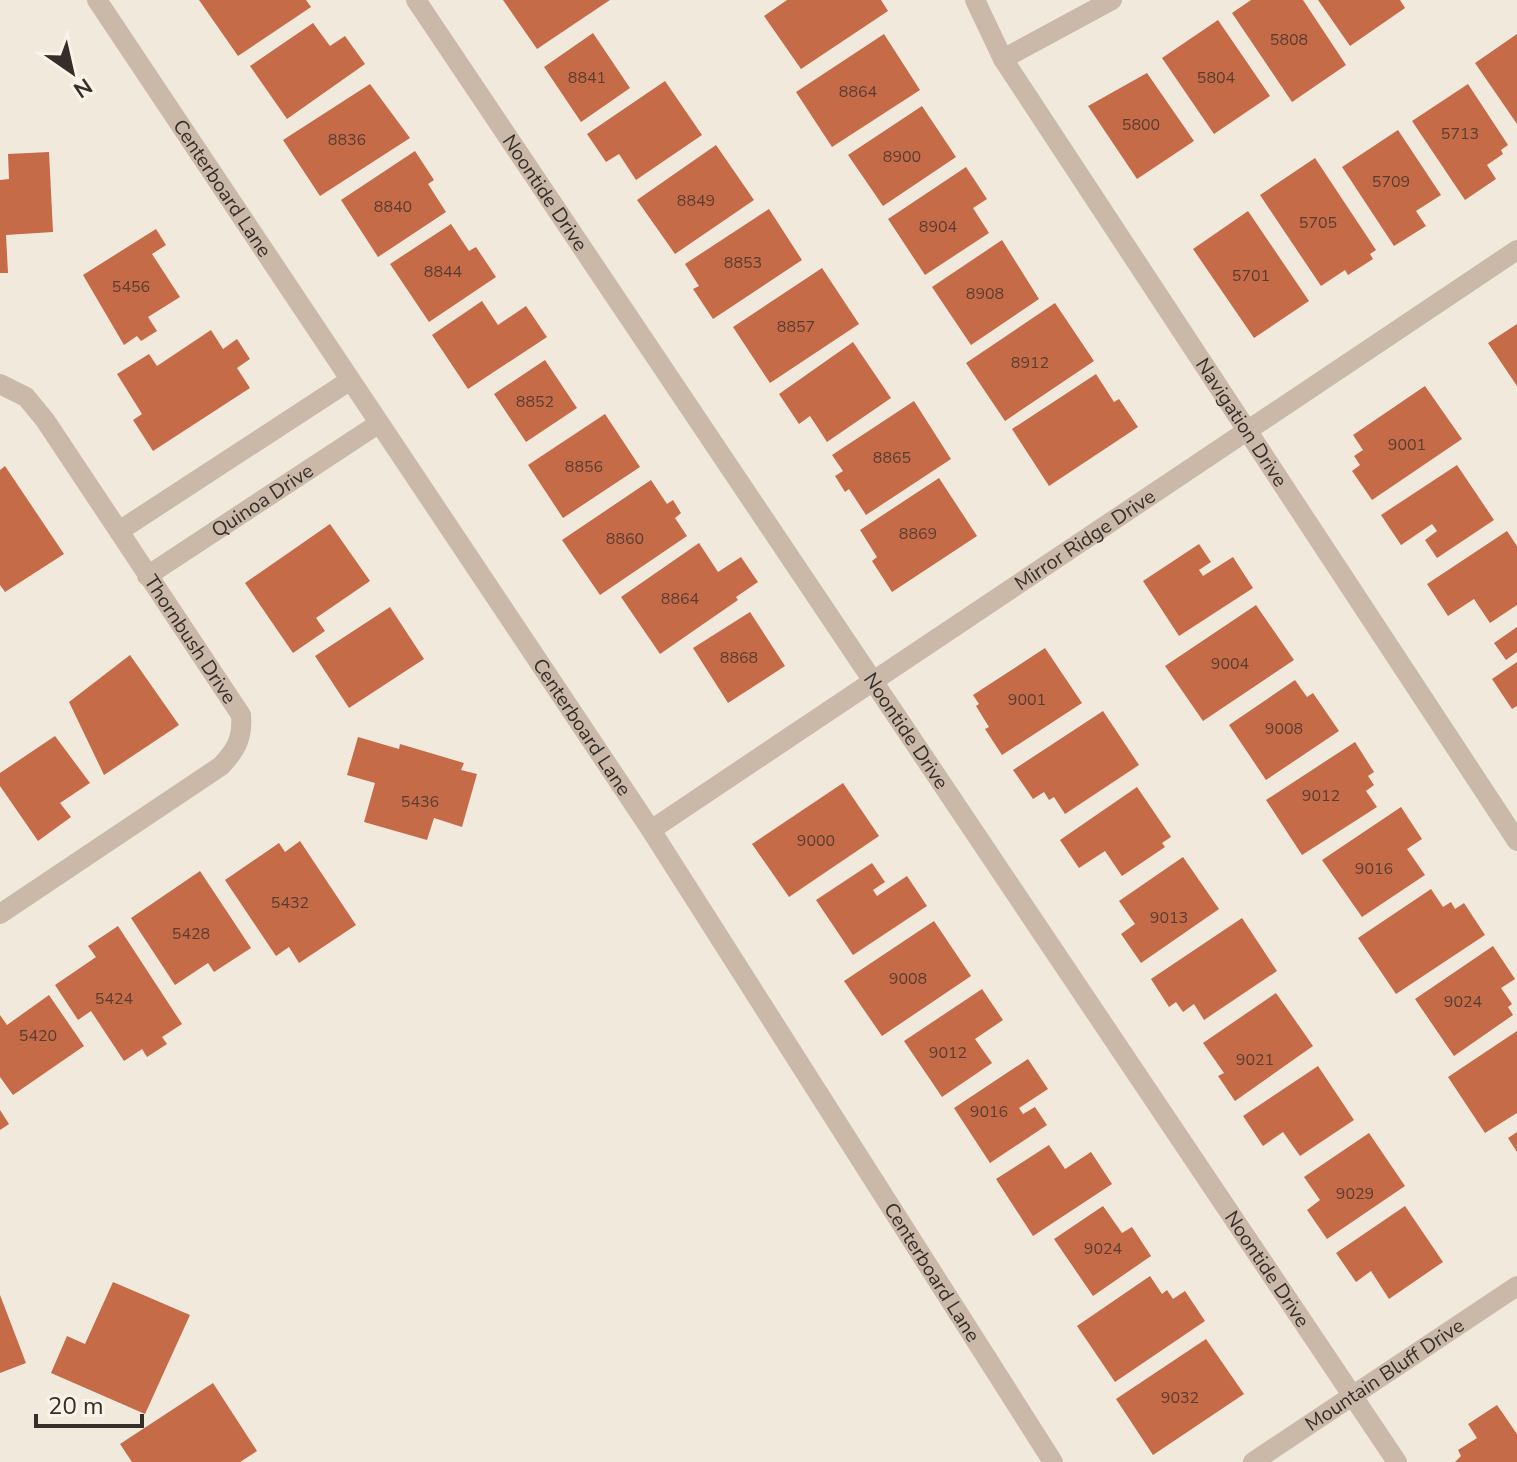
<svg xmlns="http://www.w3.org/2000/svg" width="1517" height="1462" viewBox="0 0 1517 1462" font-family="'Nunito Sans',sans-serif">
<rect width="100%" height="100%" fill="#f2e9dd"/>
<!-- building -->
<path fill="#c56b48" d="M199,0H306L311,7L238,56Z
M503,0H610L537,49Z
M787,0H881L888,11L801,69L764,16Z
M1251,0H1303L1346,65L1292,102L1232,13Z
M1318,0H1400L1405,8L1350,46Z
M1218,20L1270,96L1214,134L1162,58Z
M313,23L330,46L345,36L365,64L287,119L250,66Z
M593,33L630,88L581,122L544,67Z
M884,34L920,90L832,147L796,92Z
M1517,34V124L1475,63Z
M1147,73L1194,141L1137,179L1088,106Z
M665,81L702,135L636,180L619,154L606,162L587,134Z
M370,84L410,138L320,196L283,140Z
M1468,84L1508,145L1501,150L1503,154L1487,165L1496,179L1465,200L1412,121Z
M922,106L956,157L883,206L848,155Z
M1398,130L1441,195L1416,211L1426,226L1394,246L1342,167Z
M716,145L754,200L675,254L637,200Z
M415,151L434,180L428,184L446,212L378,257L341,200Z
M49,152L53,232L6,235L8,273H0V180L9,179L8,154Z
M1315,158L1376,250L1370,254L1373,259L1348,275L1345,270L1321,286L1260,195Z
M966,167L987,199L973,208L989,233L925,275L888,219Z
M769,209L802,260L713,319L693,289L699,286L685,264Z
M1248,211L1309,301L1254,338L1193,249Z
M451,224L469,251L476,247L496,277L429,322L390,264Z
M156,229L166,245L152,254L180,297L148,317L157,331L141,341L137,336L124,345L83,275Z
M1002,240L1039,299L971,345L932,287Z
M822,268L859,324L770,383L733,327Z
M482,301L498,325L526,306L547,337L468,389L432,335Z
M1055,303L1094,361L1005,421L966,363Z
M1517,324V386L1488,343Z
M211,330L223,349L237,339L250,359L237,368L250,388L153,451L133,420L142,414L117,374L149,354L157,366Z
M853,342L891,398L827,442L810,416L799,424L779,394Z
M545,360L577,408L526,442L494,394Z
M1096,374L1114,402L1119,399L1138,427L1049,486L1012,429Z
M1425,386L1462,439L1372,500L1352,471L1360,465L1354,456L1363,450L1353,435Z
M914,401L951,459L866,515L849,489L845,492L835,476L843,471L832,455Z
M605,414L640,467L563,518L528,465Z
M1457,465L1494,520L1437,558L1425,540L1437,531L1432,524L1401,545L1381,515Z
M5,466L64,554L5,592L0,585V470Z
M939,478L977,536L892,592L872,561L877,557L860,530Z
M651,480L667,504L673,500L681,513L675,518L687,536L600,595L562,540Z
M330,524L370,581L316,618L325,631L293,653L245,583Z
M1507,531L1517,546V605L1490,623L1474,599L1448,616L1427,584Z
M699,543L718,572L741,557L758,582L736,597L738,600L660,654L621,597Z
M1199,544L1211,562L1199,570L1203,576L1233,557L1253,588L1179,636L1143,581Z
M1256,605L1294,660L1203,721L1165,666Z
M390,607L424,659L349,708L315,656Z
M750,612L785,666L728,703L693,648Z
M1517,627V652L1506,660L1494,643Z
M1045,648L1082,703L1002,755L985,729L989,727L976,706L979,704L973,695Z
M130,655L179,725L104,775L69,702Z
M1517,662V706L1512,709L1492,679Z
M1295,680L1307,697L1313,693L1339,731L1266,780L1229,725Z
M1103,711L1139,765L1065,814L1054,797L1049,800L1044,792L1033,799L1013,770Z
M55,736L90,783L60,803L71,817L38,841L0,786V773Z
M358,737L399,749L400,744L464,763L461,770L477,774L462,827L434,818L427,840L364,822L375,783L347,775Z
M1355,742L1374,772L1368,776L1374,785L1366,791L1377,807L1302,855L1266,800Z
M843,783L879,836L789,897L752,844Z
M1137,787L1171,837L1162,843L1165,847L1122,876L1105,851L1079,868L1060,840Z
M1401,807L1422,839L1407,849L1425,875L1362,917L1322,860Z
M300,841L356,925L299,963L289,947L276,956L225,880L279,843L285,852Z
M1183,857L1219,909L1141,963L1121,934L1135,924L1119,901Z
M872,863L885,882L873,890L877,896L907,876L927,906L853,955L816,900Z
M200,871L251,948L214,972L208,963L175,985L131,918Z
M1431,889L1443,907L1451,902L1455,909L1464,903L1485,935L1396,994L1358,938Z
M1242,918L1277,971L1204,1020L1194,1004L1183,1012L1176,1002L1169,1007L1151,979Z
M934,921L971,976L882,1036L844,981Z
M118,926L182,1024L162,1037L167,1044L147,1057L142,1049L124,1061L91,1011L78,1020L55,985L96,957L88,946Z
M1493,946L1515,979L1501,988L1512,1004L1508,1007L1513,1015L1454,1056L1415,999Z
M982,989L1003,1020L975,1039L992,1063L942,1097L904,1041Z
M1276,993L1313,1046L1235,1101L1218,1076L1224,1073L1203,1043Z
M49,995L84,1046L13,1095L0,1077V1015L7,1025Z
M1517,1031V1113L1485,1133L1448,1077Z
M1028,1059L1048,1089L1019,1108L1023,1114L1035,1107L1047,1125L990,1163L954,1108Z
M1318,1066L1354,1120L1300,1156L1283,1132L1263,1146L1243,1116Z
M0,1110L9,1124L0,1130Z
M1517,1132V1152L1508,1138Z
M1369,1133L1405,1186L1327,1239L1307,1210L1320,1200L1304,1177Z
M1049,1145L1065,1169L1091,1152L1112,1184L1033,1236L996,1179Z
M1103,1206L1122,1233L1132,1227L1151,1256L1093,1296L1054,1239Z
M1405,1206L1443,1262L1389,1299L1371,1271L1356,1282L1336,1253Z
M1150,1276L1162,1294L1167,1290L1173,1299L1185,1291L1205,1321L1115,1382L1077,1326Z
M113,1282L190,1315L145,1414L51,1373L67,1336L85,1344Z
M0,1295L26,1363L0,1373Z
M1206,1339L1244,1394L1153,1455L1116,1399Z
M213,1383L257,1451L240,1462H132L120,1444Z
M1497,1405L1517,1434V1462H1455L1461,1456L1458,1450L1477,1438L1468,1424Z"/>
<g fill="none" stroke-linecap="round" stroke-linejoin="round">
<!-- minor -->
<g stroke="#cab9a9" stroke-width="20">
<path id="s1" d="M416,0L1397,1462"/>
<path id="s2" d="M975,0L1003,59L1517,841"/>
<path d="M1003,59L1112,0"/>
<path id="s3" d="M0,384L26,397L45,420L241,715C243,738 236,750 221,766L0,914"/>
<path d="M119,531L349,381"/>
<path id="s4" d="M147,576L378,424"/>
<path id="s5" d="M651,830L1517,250"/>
</g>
<!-- tertiary -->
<g stroke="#cab9a9" stroke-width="20">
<path id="s6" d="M97,0L651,830L1053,1462"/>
<path id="s7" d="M1253,1462L1517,1286"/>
</g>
</g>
<g text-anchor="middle" stroke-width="6" stroke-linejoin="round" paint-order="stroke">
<!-- number labels -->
<g font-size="16" fill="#5a3d31">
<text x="1289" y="45">5808</text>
<text x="587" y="83">8841</text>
<text x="1216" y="83">5804</text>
<text x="858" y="97">8864</text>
<text x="1141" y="130">5800</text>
<text x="1460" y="139">5713</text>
<text x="347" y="145">8836</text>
<text x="902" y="162">8900</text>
<text x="1391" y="187">5709</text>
<text x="696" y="206">8849</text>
<text x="393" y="212">8840</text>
<text x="1318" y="228">5705</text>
<text x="938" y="232">8904</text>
<text x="743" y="268">8853</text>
<text x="443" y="277">8844</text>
<text x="1251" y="281">5701</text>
<text x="131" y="292">5456</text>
<text x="985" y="299">8908</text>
<text x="796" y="332">8857</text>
<text x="1030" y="368">8912</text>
<text x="535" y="407">8852</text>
<text x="1407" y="450">9001</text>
<text x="892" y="463">8865</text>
<text x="584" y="472">8856</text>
<text x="918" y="539">8869</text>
<text x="625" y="544">8860</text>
<text x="680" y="604">8864</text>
<text x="739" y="663">8868</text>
<text x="1230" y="669">9004</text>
<text x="1027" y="705">9001</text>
<text x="1284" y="734">9008</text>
<text x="1321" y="801">9012</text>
<text x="420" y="807">5436</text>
<text x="816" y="846">9000</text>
<text x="1374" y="874">9016</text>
<text x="290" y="908">5432</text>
<text x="1169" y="923">9013</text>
<text x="191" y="939">5428</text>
<text x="908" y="984">9008</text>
<text x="114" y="1004">5424</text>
<text x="1463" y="1007">9024</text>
<text x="38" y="1041">5420</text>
<text x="948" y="1058">9012</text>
<text x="1255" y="1065">9021</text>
<text x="989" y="1117">9016</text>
<text x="1355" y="1199">9029</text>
<text x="1103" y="1254">9024</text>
<text x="1180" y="1403">9032</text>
</g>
<!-- street labels -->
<g font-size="20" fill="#372e29" stroke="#faf3e9">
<text dy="7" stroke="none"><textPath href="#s6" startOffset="226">Centerboard Lane</textPath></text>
<text dy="7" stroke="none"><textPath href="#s1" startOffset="232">Noontide Drive</textPath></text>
<text dy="7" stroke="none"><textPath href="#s2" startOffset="500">Navigation Drive</textPath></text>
<text dy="7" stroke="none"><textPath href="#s4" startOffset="138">Quinoa Drive</textPath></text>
<text dy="7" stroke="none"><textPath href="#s5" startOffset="522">Mirror Ridge Drive</textPath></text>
<text dy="7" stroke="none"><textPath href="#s3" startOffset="322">Thornbush Drive</textPath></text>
<text dy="7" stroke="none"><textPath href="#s6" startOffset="874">Centerboard Lane</textPath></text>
<text dy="7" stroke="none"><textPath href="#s1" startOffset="880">Noontide Drive</textPath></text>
<text dy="7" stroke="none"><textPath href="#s1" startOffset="1528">Noontide Drive</textPath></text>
<text dy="7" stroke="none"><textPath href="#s6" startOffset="1522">Centerboard Lane</textPath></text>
<text dy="7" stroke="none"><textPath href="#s7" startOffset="158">Mountain Bluff Drive</textPath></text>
</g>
</g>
<!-- north arrow -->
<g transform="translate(72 72) rotate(146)" stroke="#faf3e9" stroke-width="6" paint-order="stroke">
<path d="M0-6L14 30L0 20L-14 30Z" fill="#372e29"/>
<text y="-12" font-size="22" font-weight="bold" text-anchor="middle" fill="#372e29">N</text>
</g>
<!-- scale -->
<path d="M36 1414v12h106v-12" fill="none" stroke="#372e29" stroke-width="4"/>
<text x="48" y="1414" font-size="24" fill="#372e29" stroke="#faf3e9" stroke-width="6" paint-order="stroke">20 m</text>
</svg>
